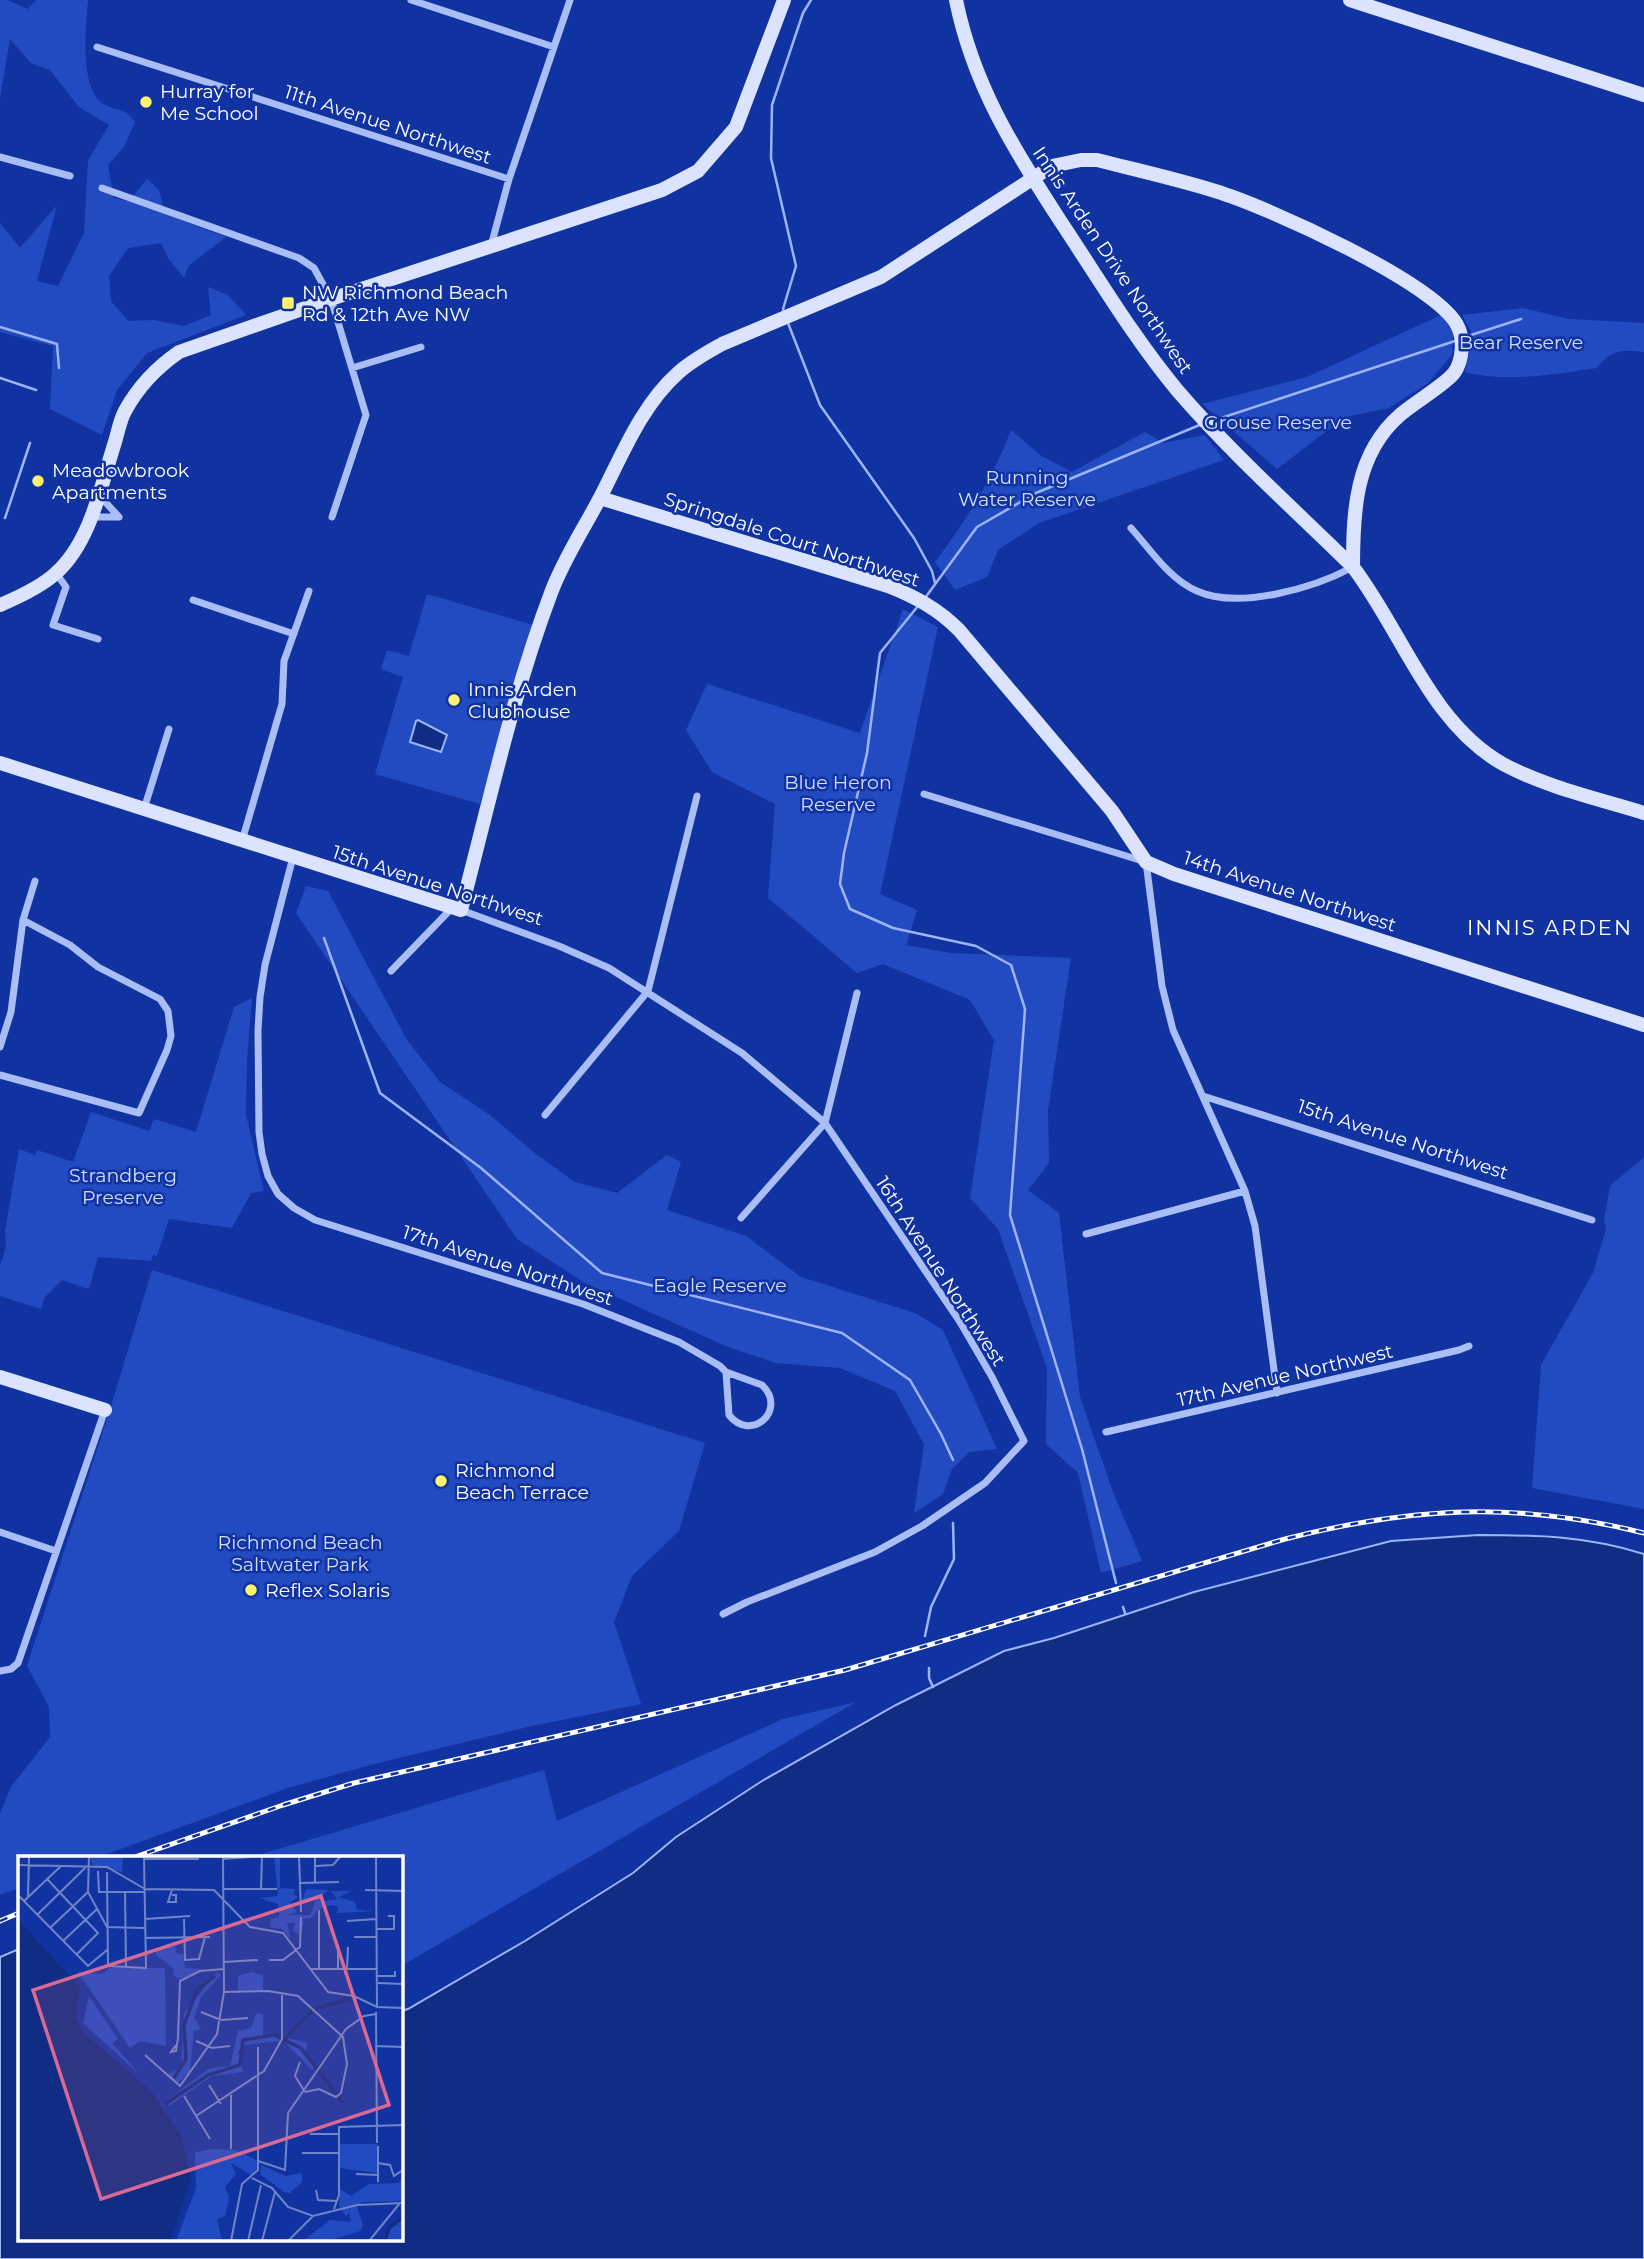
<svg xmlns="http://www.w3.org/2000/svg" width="1644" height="2259" viewBox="0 0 1644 2259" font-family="Montserrat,sans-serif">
<rect width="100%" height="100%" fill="#1133a2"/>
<!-- green -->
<path fill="#234bc1" d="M0,0H7L28,9L36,0H88C86,25 79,86 102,103C116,112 124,106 135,122L124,147L108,165L114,198L129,201L147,179L159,190L165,214L226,237L188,266L184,278L168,258L161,243L128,248L109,276L111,301L128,321L154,320L184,326L211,315L208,287L228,295L246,315L147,353L117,390L102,435L50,409L53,346L0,332V223L20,248L57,205L37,281L58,286L84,233L88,161L109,125L79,107L50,70L31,63L10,39L0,98Z
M1523,308L1569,319L1644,323V352C1622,349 1610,350 1597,368C1554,374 1508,383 1465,372L1473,335L1462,315Z
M1443,314L1453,334L1452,355L1428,383L1389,408L1345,417L1277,469L1202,404L1307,377Z
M1011,430L1040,455L1072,472L1145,432L1163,443L1205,435L1224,460L1039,523L998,550L987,577L955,590L935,562C967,519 992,480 1011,430Z
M427,594L533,625L480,804L375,774L403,677L381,669L387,650L409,656Z
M903,609L938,627L880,894L917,910L906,945L950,953L1071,958L1048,1110L1049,1163L1028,1190L1059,1213L1080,1397L1113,1492L1142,1561L1101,1573L1078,1473L1046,1444L1047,1368L998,1229L970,1198L994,1040L970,1000L883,964L857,973L768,898L775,804L712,772L686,730L707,684L860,733Z
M306,886L328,891L407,1040L440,1082L490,1115L536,1154L575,1182L617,1193L667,1155L681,1162L667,1210L746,1236L801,1277L915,1313L943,1330L997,1449L969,1452L952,1469L943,1494L914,1513L924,1444L895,1391L840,1368L776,1363L728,1347L585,1283L517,1239L296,913Z
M252,998L247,1060L246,1115L264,1191L251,1193L232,1228L169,1219L157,1256L153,1255L151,1261L98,1257L89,1289L62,1280L44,1298L41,1309L0,1296V1265L6,1248L5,1231L19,1149L35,1155L37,1150L73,1162L91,1112L149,1131L154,1119L196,1132L234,1007Z
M1644,1157V1509L1532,1488L1541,1365L1593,1273L1606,1229L1604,1219L1610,1186Z
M152,1270L705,1443L679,1531L632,1576L614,1622L641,1704L532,1726L374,1764L288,1788L96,1858H19V1888L0,1895V1813L11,1787L50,1737L49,1707L27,1666L112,1403Z
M856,1702L401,1966V1858H248L544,1770L557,1821L783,1719Z"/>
<!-- water -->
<path fill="#112c83" stroke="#9cb5f9" stroke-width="2" d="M418,720L447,735L441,752L410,742L416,721Z
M1478,1535C1538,1535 1587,1536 1644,1554V2259H0V1957L19,1949V2240H401V2011L408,2009L525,1941L633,1873L676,1837L762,1781L896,1705L1004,1651L1054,1638L1194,1592L1391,1541Z"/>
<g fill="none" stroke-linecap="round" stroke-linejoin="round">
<!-- stream -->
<path stroke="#9cb5f9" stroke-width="2.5" d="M785,313L783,309L796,266L771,158L772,105L803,13L811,0
M788,323L820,405L914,538L932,571L935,583
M0,327L57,344L59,368
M1468,336L1521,319
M0,378L36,390
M1212,421L1455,341
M5,518L30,443
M925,598L977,527L1036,493L1202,424
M918,606L880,653L867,753L844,853L840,884L850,909L893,928L976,946L1011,965L1025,1009L1010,1215L1082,1449L1116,1583
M324,938L380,1093L481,1168L602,1273L842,1333L910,1380L941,1434L953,1460
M1123,1607L1125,1613
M925,1636L931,1607L954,1559L953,1523
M929,1668V1678L933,1687"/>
<!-- street -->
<path stroke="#aabef6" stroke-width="7" d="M411,0L554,47
M97,47L509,179
M0,157L70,176
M102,188L299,258L314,268L331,299L366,415L332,517
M491,246L509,179L570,0
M352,368L421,347
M98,494L119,517
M91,517H119
M1131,528C1150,549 1170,580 1197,591C1239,610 1314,588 1353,567
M56,573L66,587L53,625L98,639
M193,600L294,634
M924,794L1146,862L1162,986L1173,1030L1245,1191L1255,1226L1277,1393
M144,809L169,729
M242,841L282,704L284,661L309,591
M293,857L265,965L260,997L258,1030L259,1132L262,1154L268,1176L278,1194L294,1208L315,1220L583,1304L679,1342L720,1366L726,1372L762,1385C788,1410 751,1443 729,1415L726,1372
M461,910L559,946L609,968L742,1053L825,1123L960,1322L992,1377L1024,1441L985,1483L922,1526L875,1552L747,1602L723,1614
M391,971L452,908
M0,1047L11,1012L23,920L35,881
M0,1075L139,1113L167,1050L171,1036L168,1011L160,999L98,967L70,945L23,920
M1203,1096L1592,1220
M545,1115L648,991L697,796
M741,1218L825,1123L857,993
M1086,1234L1245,1191
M1106,1432L1459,1350L1469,1346
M0,1532L56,1551
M0,1671L11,1669L18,1663L105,1410"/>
<!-- secondary -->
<path stroke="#dbe3fe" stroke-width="14" d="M956,0C973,84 1013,148 1059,219C1097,276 1133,337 1177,390C1231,453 1294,509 1353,567C1402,631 1430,723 1503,764C1545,787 1599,799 1644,813
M1350,0L1644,95
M600,498L888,586C916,597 938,609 959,630L1112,811L1146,862L1174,874L1644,1025
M0,605C19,597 41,587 56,573C91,542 101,485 115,442C118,432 120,420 125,411C138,387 156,368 179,352L331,299L662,190L698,171L736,127L784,0
M0,763L461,910C489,804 512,696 551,593C564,558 585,527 602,494C623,453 642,405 678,373C691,361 706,353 722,344L881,277L1052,166L1081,160H1097C1136,170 1177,179 1215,191C1263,205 1439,284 1458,327C1464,339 1463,361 1454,373C1446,384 1412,404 1400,415C1355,454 1353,512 1353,567
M0,1377L105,1410"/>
<defs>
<path id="rail" d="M132,1858L283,1805L354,1783L845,1670L1285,1539C1411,1507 1517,1501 1644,1533
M0,1921L19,1913"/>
</defs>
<!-- rail casing -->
<use href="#rail" stroke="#fff" stroke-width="5"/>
<!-- rail -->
<use href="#rail" stroke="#1133a2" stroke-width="2.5" stroke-dasharray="8" stroke-linecap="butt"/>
</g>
<!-- markers -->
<g fill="#fff26f" stroke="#1133a2" stroke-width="2.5">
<circle cx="146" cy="102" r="7"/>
<rect x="281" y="296" width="14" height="14" rx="3.5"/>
<circle cx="38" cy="481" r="7"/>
<circle cx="454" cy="700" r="7"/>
<circle cx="441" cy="1481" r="7"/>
<circle cx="251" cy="1590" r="7"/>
</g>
<g text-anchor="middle" stroke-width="5" stroke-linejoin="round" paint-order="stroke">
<!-- poi labels -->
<g font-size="19" fill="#fff" stroke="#1133a2" text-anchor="start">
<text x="160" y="98">Hurray for<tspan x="160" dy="22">Me School</tspan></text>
<text x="302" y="299">NW Richmond Beach<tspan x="302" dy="22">Rd &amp; 12th Ave NW</tspan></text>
<text x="52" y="477">Meadowbrook<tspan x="52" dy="22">Apartments</tspan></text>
<text x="468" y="696">Innis Arden<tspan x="468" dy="22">Clubhouse</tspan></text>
<text x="455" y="1477">Richmond<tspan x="455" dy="22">Beach Terrace</tspan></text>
<text x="265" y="1597">Reflex Solaris</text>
</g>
<!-- street labels -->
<g font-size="19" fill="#fff" stroke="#1133a2">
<text transform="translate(388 124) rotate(18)" y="7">11th Avenue Northwest</text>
<text transform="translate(1113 260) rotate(56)" y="7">Innis Arden Drive Northwest</text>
<text transform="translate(792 539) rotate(18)" y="7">Springdale Court Northwest</text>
<text transform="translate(438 885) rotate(18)" y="7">15th Avenue Northwest</text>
<text transform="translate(1290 891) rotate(18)" y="7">14th Avenue Northwest</text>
<text transform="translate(1403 1139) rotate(18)" y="7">15th Avenue Northwest</text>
<text transform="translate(508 1265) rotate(18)" y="7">17th Avenue Northwest</text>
<text transform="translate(941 1271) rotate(57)" y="7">16th Avenue Northwest</text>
<text transform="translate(1285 1375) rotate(-13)" y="7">17th Avenue Northwest</text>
</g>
<!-- park labels -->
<g font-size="19" fill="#d4dffe" stroke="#1133a2">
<text x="1521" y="349">Bear Reserve</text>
<text x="1278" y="429">Grouse Reserve</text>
<text x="1027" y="484">Running<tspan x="1027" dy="22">Water Reserve</tspan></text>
<text x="838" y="789">Blue Heron<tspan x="838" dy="22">Reserve</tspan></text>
<text x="123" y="1182">Strandberg<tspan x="123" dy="22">Preserve</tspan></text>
<text x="720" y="1292">Eagle Reserve</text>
<text x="300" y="1549">Richmond Beach<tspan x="300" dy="22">Saltwater Park</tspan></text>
</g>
<!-- neighbourhood labels -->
<g font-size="21" letter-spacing="2" fill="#fff" stroke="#1133a2">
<text x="1550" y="935">INNIS ARDEN</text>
</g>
</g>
<!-- overview -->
<g transform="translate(18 1856)">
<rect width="385" height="385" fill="#1133a2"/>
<path d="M72,0H105L104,16L74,9ZM256,0H262V32L277,33L275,38L280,41L272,47L279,56L269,59H292L298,43L284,45L288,33L310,34L303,41L306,45L319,43L313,35H333L321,41L337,46L339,54L357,55L319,57L320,50L314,49L301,53L293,62L283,63L286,66L282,79L275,75L277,67H269L273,84L264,73L252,71L253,63L261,61L260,48L241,42L260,40ZM157,90L158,97L165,98L167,112L186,113L162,123L156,120L155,112L138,99V92ZM92,112H147L148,190L122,185L112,192L60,116L84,118ZM199,116L203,119L183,141L176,162L183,173L176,175L172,215L160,227L148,219L163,212L166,157ZM233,116L245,119V134L220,135V120ZM71,140L100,183L94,187L122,219L65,167ZM238,158H245V180H263L262,185L226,189L220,195L225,216L194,220L151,250L148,245L190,213L212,210L220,175L233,172ZM270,182L290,187L287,196L295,204V215L267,186ZM322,288H359L360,317L322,312ZM193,293L218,294L240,305L239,312L234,319L213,307L218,318L207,331L211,341L207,360L199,363L204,385H158L178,332L177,297ZM243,309L268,320L284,317V326L272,337L266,336L242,318ZM385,320V345L344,346L339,351L345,369L342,375L310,385H285L312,364L333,366L331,357L328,361L321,350L322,333L333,340L351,328L381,327ZM385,359V385H365L369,373Z" fill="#234bc1"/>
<path d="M0,64L62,131L58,161L64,175L134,236L164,281L173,324L152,385H0Z" fill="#112c83"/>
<path fill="none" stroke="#112c83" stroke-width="3.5" d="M267,183L296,153L333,143M156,222L168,203L166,169L179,134L197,120M147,248L190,219L222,209L225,184L256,179L283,192L325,247M367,385L371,372L385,361"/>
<path fill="none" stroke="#7085c7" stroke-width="2" d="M71,0L70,36L89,71L127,72M281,0L283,56M297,0V26M358,0L359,151M126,3H181M205,3L232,1M0,9L89,11L127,33M297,10L315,9L323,0M80,15L81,36H127M89,16L90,110L128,112L126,0M29,23L80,77L58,99M282,27L321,26M243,32L244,0M127,33L196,34L232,71L265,77L310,136L336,140L359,151L385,152M205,33H259M154,34L150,46H158V39H154M347,34L385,35M107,36L108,111M0,39L70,110L89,94M10,41L11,0M6,45L43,10M301,54V112M19,59L68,11M127,63L172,60M166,63L167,104L181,103L187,81M329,65L358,63M32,72L70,36M359,73H376V60H370M336,81H358M127,82L192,81M45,85L79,53M251,104H265L282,91L283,61M206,106L240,104M293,113H359M320,113V89M329,113L330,91M359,120H377V115M360,127L385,128M206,136L250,135L280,140L325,181L329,208L323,237L318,241L301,233L287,236M183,156L203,164L230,162M358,156L359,287M178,185L194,192L212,190M158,189L153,196L158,195L160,182L162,125L182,115L206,113M359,190L385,191M127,199L162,230L199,178L206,136L205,0M282,206L277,220L287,236M191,229L203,248M213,239V293M166,240L192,283M178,260L246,215L264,183V137M292,278H321M284,297H321M240,305L267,314L270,257L328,173L346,160L358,158M360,307L372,309L376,320L385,314M338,318L360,319M234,322L254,332L270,351L295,360L339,349L385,347M360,326V290M298,334L300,344L319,345M316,353L321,339V271L385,269M213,385L224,328L240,314V191M230,385L243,329M244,385L257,336M270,385L295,360M351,385L382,347"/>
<path fill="#d76994" fill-opacity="0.15" stroke="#d76994" stroke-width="3.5" d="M303,40L371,249L83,343L15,134Z"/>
<rect width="385" height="385" fill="none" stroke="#fff" stroke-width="3.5"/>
</g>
</svg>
